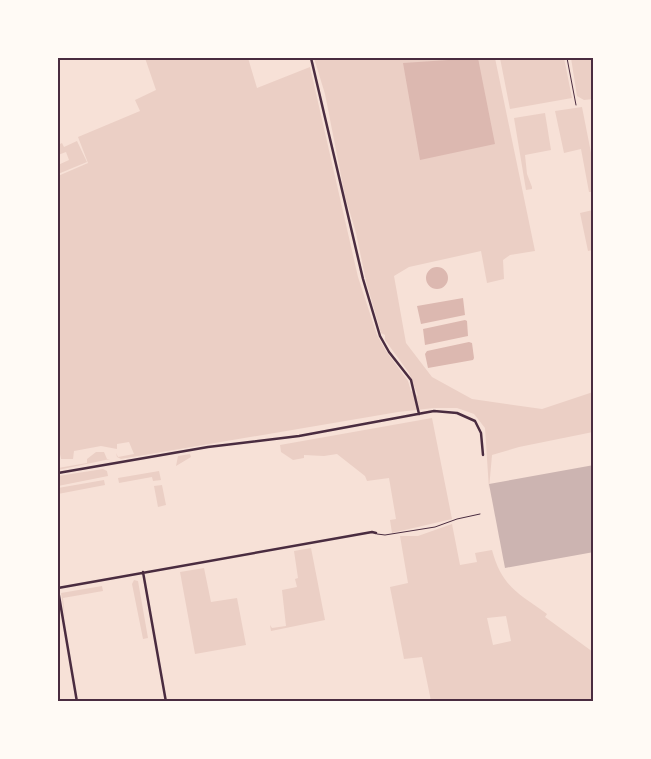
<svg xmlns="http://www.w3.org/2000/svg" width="651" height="759" viewBox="0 0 651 759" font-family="'DejaVu Sans',sans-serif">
<rect width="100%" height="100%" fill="#f7e1d7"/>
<!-- green -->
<path fill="#ebcfc5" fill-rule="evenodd" d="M145,58H248L257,88L310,67L358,277L377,335L386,351L408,381L411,391L418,396L409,373L385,340V335L381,333L366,281L356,233L345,196L325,94L314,58H495L535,251L510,255L503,260L504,279L487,283L481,251L409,267L394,276L406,343L432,377L472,399L542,409L593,392V432L519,447L492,455L489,489L485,428L474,414L457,408H434L398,412L121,459L117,457L116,453L118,457L134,454L129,442L117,444V449L101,446L74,451L73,459H61L60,454H58V176L88,163L78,137L140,111L135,100L156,90Z
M500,58H564L572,98L510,109Z
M571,58H593V99L584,100L577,96Z
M582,107L593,163V192H589L581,149L564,153L555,111Z
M545,113L551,150L525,155L527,174L532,187V189L526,190L514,118Z
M77,141L87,162L58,174V165L69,160L66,152L58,155V145L62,143L64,147Z
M593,210V250L588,251L580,213Z
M432,418L452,519L392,533L390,520L396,519L389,478L367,481L365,476L337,454L324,456L304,455V458L293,460L281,452L280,445Z
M96,452H104L107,459H110L58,470V468L87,463V459Z
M190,454L191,457L176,466L178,456Z
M103,469L107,471L108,476L58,486V476Z
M159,471L161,480L153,481L152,477L119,483L118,478Z
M104,480L105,485L58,494V488Z
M162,485L166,505L158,507L154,486Z
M452,524L460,565L477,562L475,553L492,550C502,587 518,593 547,614L545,617L593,652V701H431L422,657L404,659L390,587L408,583L400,536H418ZM506,616L511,641L493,645L487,618Z
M311,548L325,620L271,631L270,625L272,628L286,626L282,590L297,587L295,579L298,578L294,551Z
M204,568L211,602L237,598L246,645L195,654L180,572Z
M134,580L138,581L148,638L143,639L132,584Z
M102,586L103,591L63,598L65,619L61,593Z"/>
<!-- water -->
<path fill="#dcb8b0" d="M478,58L495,144L420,160L403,63Z
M426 278a11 11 0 1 1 22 0a11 11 0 1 1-22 0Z
M463,298L465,315L421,324L417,306Z
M465,320L467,321L468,336L425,345L423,329Z
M469,342L472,343L474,358L473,360L428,368L425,354L427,351Z"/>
<!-- building -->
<path fill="#ccb4b1" d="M594,465V552L505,568L489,484Z"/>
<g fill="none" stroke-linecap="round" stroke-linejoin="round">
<!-- service -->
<path stroke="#4a2c40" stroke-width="1" d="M567,58L576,105
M377,534L385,535L435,527L457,519L480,514"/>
<!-- minor -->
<path stroke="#4a2c40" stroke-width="2.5" d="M311,58L363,279L380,336L389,352L411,380L419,414
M58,473L208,447L299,436L434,411L457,413L475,421L481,433L483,455
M143,572L166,702
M58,588L372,532L376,533
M58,590L77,702"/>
</g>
<!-- border -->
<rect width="651" height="759" fill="none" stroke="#fffaf5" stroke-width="118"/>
<rect x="59" y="59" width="533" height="641" fill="none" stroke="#4a2c40" stroke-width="2"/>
</svg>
